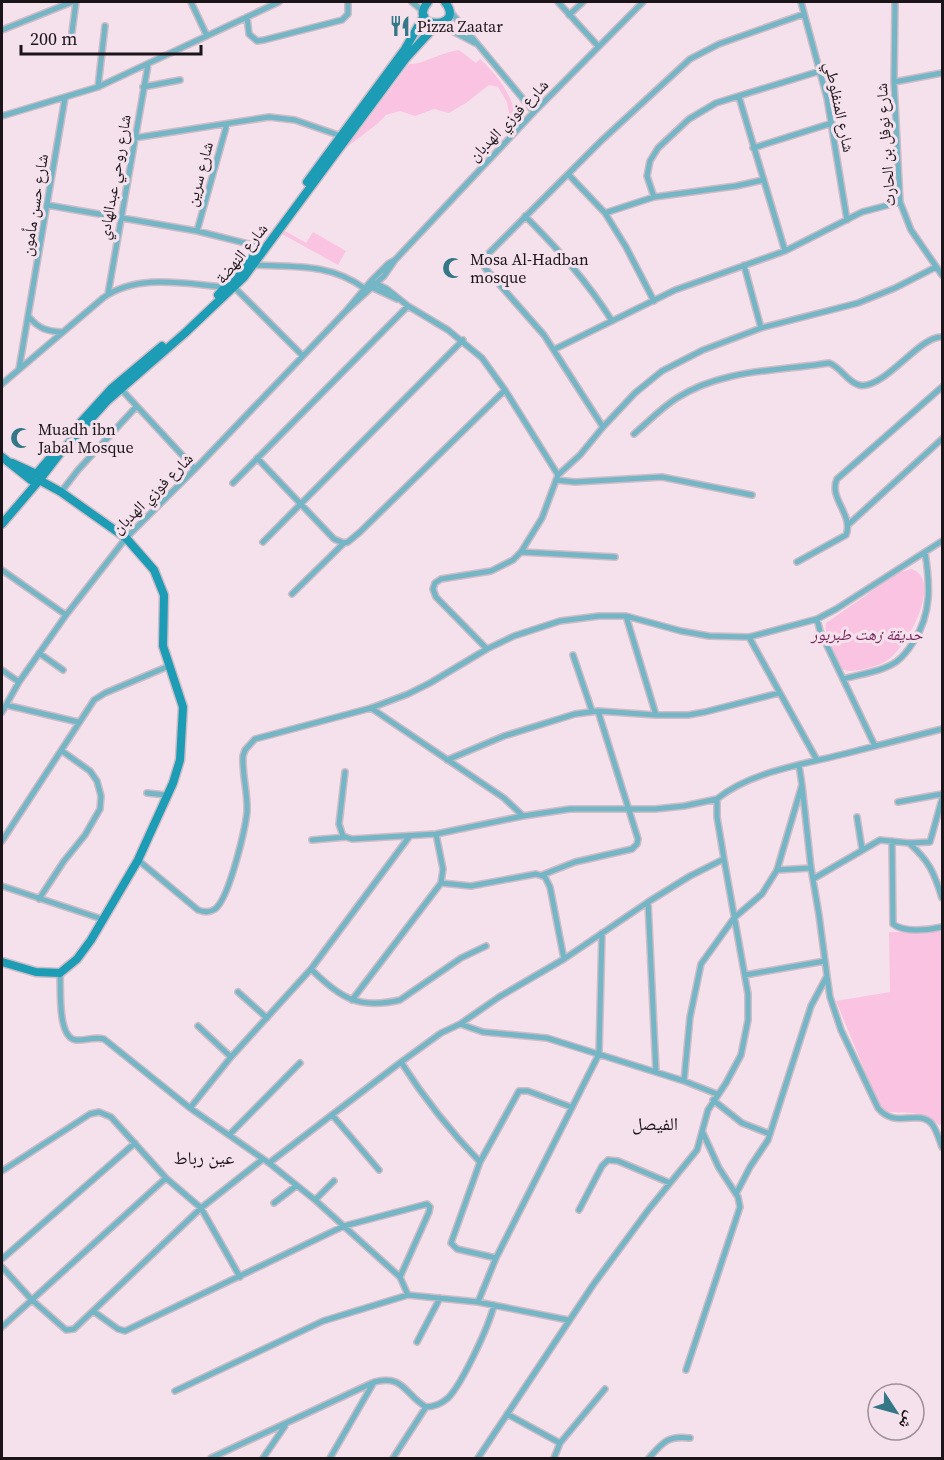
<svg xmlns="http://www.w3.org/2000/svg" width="944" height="1460" viewBox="0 0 944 1460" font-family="'Source Serif 4','Noto Naskh Arabic',serif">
<rect width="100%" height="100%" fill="#f5e1ec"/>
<!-- green -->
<path fill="#fac3e2" d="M459,50L476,63L480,59C495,73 508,89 514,109L510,118L507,102L498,87L489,85L466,103L449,113L434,109L415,116L400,111L386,115L377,124L347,147L409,64C423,65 441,52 459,50Z
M285,231L306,243L313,232L346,251L338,265L282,234Z
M911,569C944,578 908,648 886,661C880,665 872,667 864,669C856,671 849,672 841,669C836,658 823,633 826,623L898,573Z
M889,932H942V1124L939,1125C919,1106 905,1117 881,1110L836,1001L890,992Z"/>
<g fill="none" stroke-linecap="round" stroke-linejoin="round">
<defs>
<path id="street" d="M191,2L207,36
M412,2L424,12
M558,2L598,46
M801,2L827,98L847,220
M895,2L894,82L900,202L911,230L942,275
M450,11L534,112
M569,15L583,2
M247,17L249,34L257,41L264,40L342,20L348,14V2
M439,24L475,43
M2,30L72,2
M72,32L76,2
M894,82L942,73
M98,87L105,26
M143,87L180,80
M739,97L785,251
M2,116L98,87L279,2
M134,138L269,117L295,120L341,136
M753,148L832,123
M568,174L605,213L626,247L654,301
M654,197L647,176L650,161L658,148L689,119L716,103L820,71
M47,205L197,231L261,247
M605,213L654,197L736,186L763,180
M525,216C558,249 588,282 612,321
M197,231L227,124
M254,265C295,267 329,263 364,288
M744,265L761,328
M375,283L387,289L408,306L448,330L482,358L505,390L558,475
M234,287L303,356
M371,287L397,299
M108,294L148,65
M346,311L384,276L395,260L534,112L643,2
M29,317C39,329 47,331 61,332
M555,349L675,290L785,251L862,212L900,202
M19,369L65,98
M2,384L103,298C138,273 185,284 225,287
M121,389L195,469
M603,427L544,335L485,268L484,264L487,255L601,141L690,59L719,44L804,14
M634,434C648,422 661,408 677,398C722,369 778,371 829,363C841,367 847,382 859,385C883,391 920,335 942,337
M257,458L334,539L344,543
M556,480L575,482L662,477L752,495
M233,483L408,306
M61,492L78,470L136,407
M849,524L942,439
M263,542L463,340
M521,552L615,557
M797,562L846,535C854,515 828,498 837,479L942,387
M2,570L66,615
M292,594L344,543L348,542L360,532L505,390
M626,616L656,715
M817,619L820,631L875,746
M749,637L817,760
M487,649L436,597L433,589L435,583L441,579L491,571L513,560L521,552L542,518L558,475L580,455L603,427L635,393L662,371L703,350L761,328L858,303L895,288L936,267
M39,653L63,670
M573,655L592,711
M2,670L19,682
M843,679C860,674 881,672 896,662C903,657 909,649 914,641C932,613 930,584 925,552
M6,705L78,722
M371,708L504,798L523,816
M2,712L19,682L66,615L126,538L195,469L345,312L371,281L388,264L395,260
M447,760L504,736L575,714L598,711L656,715H688L705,712L779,693
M345,772L339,824L343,836L352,839L436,834L523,816L570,809H655L684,806L717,799
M147,793L166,795
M898,802L942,794
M857,817L862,849
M312,840L346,837
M2,841L94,700L105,693L169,666
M892,841L893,924C904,933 929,930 942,927
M909,843C929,861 934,872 942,898
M138,860L198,910C204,912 209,913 215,909C229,899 245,830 247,812C248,793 242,775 243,756L245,750L255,739L371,708L408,694L430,683L487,649L514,636L560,621L599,616H626L681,631L709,636L749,637L817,619L836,609L942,541
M777,870L811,868
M542,875L575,862L632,849L637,844L638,839L598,711
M813,879L880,840L909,843L930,842L942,799
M441,883L471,886L536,874L545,877L550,887L564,959
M2,886L102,919
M39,899L64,861L85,835L100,809L101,796L97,781L90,771L62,751
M648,902L656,1072
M311,969C339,997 358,1010 400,1000L461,958L486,946
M60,973C61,988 57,1038 76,1040C86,1041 94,1036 104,1039L190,1108L269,1163L315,1200L400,1277L408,1295
M745,975L825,961
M827,976L830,997L841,1030L878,1108C896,1130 918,1108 932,1124C937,1131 939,1139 942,1147
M238,992L267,1018
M352,1000L441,883L443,869L436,834
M460,1024L483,1032L547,1038L684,1081L717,1094
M198,1026L231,1057
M684,1081L690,1017L701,964L734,918L762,894L777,870L802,785L799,765
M713,1100L742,1123L770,1134
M571,1107L528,1091H519L480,1162C451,1132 424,1098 401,1062L441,1033L460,1024L499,997L564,959L648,902L690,876L724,859
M190,1108L231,1057L311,969L409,837
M333,1116L379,1170
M229,1135L300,1063
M480,1162L451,1243L457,1249L496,1258
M269,1163L401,1062
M2,1171L90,1114L99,1112L111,1117L166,1178L201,1208L263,1159
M736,1194L750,1167L768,1140L811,1006L827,976L819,915L811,868L802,785
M315,1200L334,1181
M274,1203L296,1186
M579,1210L602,1166L608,1160L618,1161L670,1183
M2,1259L135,1143
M2,1267L32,1300L66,1330L74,1329L201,1208L240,1277
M478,1302L496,1258L599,1054L602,933
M93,1311L118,1329L125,1331L344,1226L427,1204L430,1207L429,1212L400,1277
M2,1327L166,1178
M417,1342L440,1298
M686,1370L740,1207L738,1197L719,1168L703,1133
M175,1391L323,1321L408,1295L478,1302L568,1320
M507,1414L560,1443
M211,1458L372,1383
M263,1458L285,1426
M330,1458L374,1382C404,1374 405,1395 426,1407C435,1407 441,1404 448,1398C462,1384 489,1326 494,1305
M393,1458L426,1407
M478,1458L593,1285L649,1209L697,1150L708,1110L726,1083L741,1055L748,1020V994L724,859L717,817V799C751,771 806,764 848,753C879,745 911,737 942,729
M554,1458L560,1443L605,1389
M649,1458C663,1442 668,1435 690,1438"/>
<path id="secondary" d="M428,2C405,30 467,30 445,2
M307,182L405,49L424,16
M218,295L260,249
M72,432L112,388L162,346
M2,457L31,480
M12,463L34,473
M37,473L56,451
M41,478L61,452L107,401L185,333L244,277L406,58L437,24
M2,524L37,483
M2,962L36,972L60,973L77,959L91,940L138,860L173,783L180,760L183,707L163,646L164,595L154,570L126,538L61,492L41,481L34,483L31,478L32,474H40L41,481"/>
</defs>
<!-- street casing -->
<use href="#street" stroke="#cebcc6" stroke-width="8"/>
<!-- secondary casing -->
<use href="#secondary" stroke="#cebcc6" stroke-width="11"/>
<!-- street -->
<use href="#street" stroke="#74b6c6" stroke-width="5"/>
<!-- secondary -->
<use href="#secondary" stroke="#1c9cb5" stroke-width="8"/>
</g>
<!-- icons -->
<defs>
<symbol id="restaurant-bare" viewBox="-9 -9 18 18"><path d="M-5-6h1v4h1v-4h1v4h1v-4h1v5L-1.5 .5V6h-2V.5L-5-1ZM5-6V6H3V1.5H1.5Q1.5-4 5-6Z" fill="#347887" stroke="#f5e1ec" stroke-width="2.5" paint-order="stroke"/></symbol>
<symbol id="mosque-bare" viewBox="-9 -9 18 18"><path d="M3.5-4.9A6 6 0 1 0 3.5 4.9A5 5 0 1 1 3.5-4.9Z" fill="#347887" stroke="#f5e1ec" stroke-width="2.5" paint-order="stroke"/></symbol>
</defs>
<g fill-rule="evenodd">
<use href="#restaurant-bare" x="385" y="11" width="30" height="30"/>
<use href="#mosque-bare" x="438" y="253" width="30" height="30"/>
<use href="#mosque-bare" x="6" y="423" width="30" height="30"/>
</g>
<g text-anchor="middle" stroke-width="6" stroke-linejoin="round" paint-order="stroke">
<!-- poi labels -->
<g font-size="16" fill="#1b1418" stroke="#f5e1ec" text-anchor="start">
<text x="417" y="32">Pizza Zaatar</text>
<text x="470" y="265">Mosa Al-Hadban<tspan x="470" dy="18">mosque</tspan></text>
<text x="38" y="435">Muadh ibn<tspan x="38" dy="18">Jabal Mosque</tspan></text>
</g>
<!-- street labels -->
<g font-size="16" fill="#1b1418" stroke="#f5e1ec">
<text transform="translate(840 107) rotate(78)" y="6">شارع المنفلوطي</text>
<text transform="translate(508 120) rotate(-46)" y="6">شارع فوزي الهدبان</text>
<text transform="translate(885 145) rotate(-94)" y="6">شارع نوفل بن الحارث</text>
<text transform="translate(199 174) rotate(-75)" y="6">شارع سرين</text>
<text transform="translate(114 177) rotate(-80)" y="6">شارع روحي عبدالهادي</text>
<text transform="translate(34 205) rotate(-81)" y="6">شارع حسن مأمون</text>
<text transform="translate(241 253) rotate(-51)" y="6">شارع النهضة</text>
<text transform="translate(152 493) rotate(-45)" y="6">شارع فوزي الهدبان</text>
</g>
<!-- park labels -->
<g font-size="16" font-style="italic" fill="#76265b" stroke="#f5e1ec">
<text x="867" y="640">حديقة زهت طبربور</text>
</g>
<!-- neighbourhood labels -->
<g font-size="18" fill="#1b1418" stroke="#f5e1ec">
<text x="655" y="1130">الفيصل</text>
<text x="204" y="1164">عين رباط</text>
</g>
</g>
<!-- border -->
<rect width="944" height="1460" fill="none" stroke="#1b1418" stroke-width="6"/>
<!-- north arrow -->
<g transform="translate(896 1412) rotate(126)"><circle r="28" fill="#f5e1ec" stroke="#9e8f97" stroke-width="1.5"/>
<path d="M0-4.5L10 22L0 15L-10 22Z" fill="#347887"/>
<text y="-9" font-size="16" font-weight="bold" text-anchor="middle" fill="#1b1418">ش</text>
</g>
<!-- scale -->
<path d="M21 45v9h180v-9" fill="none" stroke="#1b1418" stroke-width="3"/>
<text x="30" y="45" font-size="18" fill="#1b1418" stroke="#f5e1ec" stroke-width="4.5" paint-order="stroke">200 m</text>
</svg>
